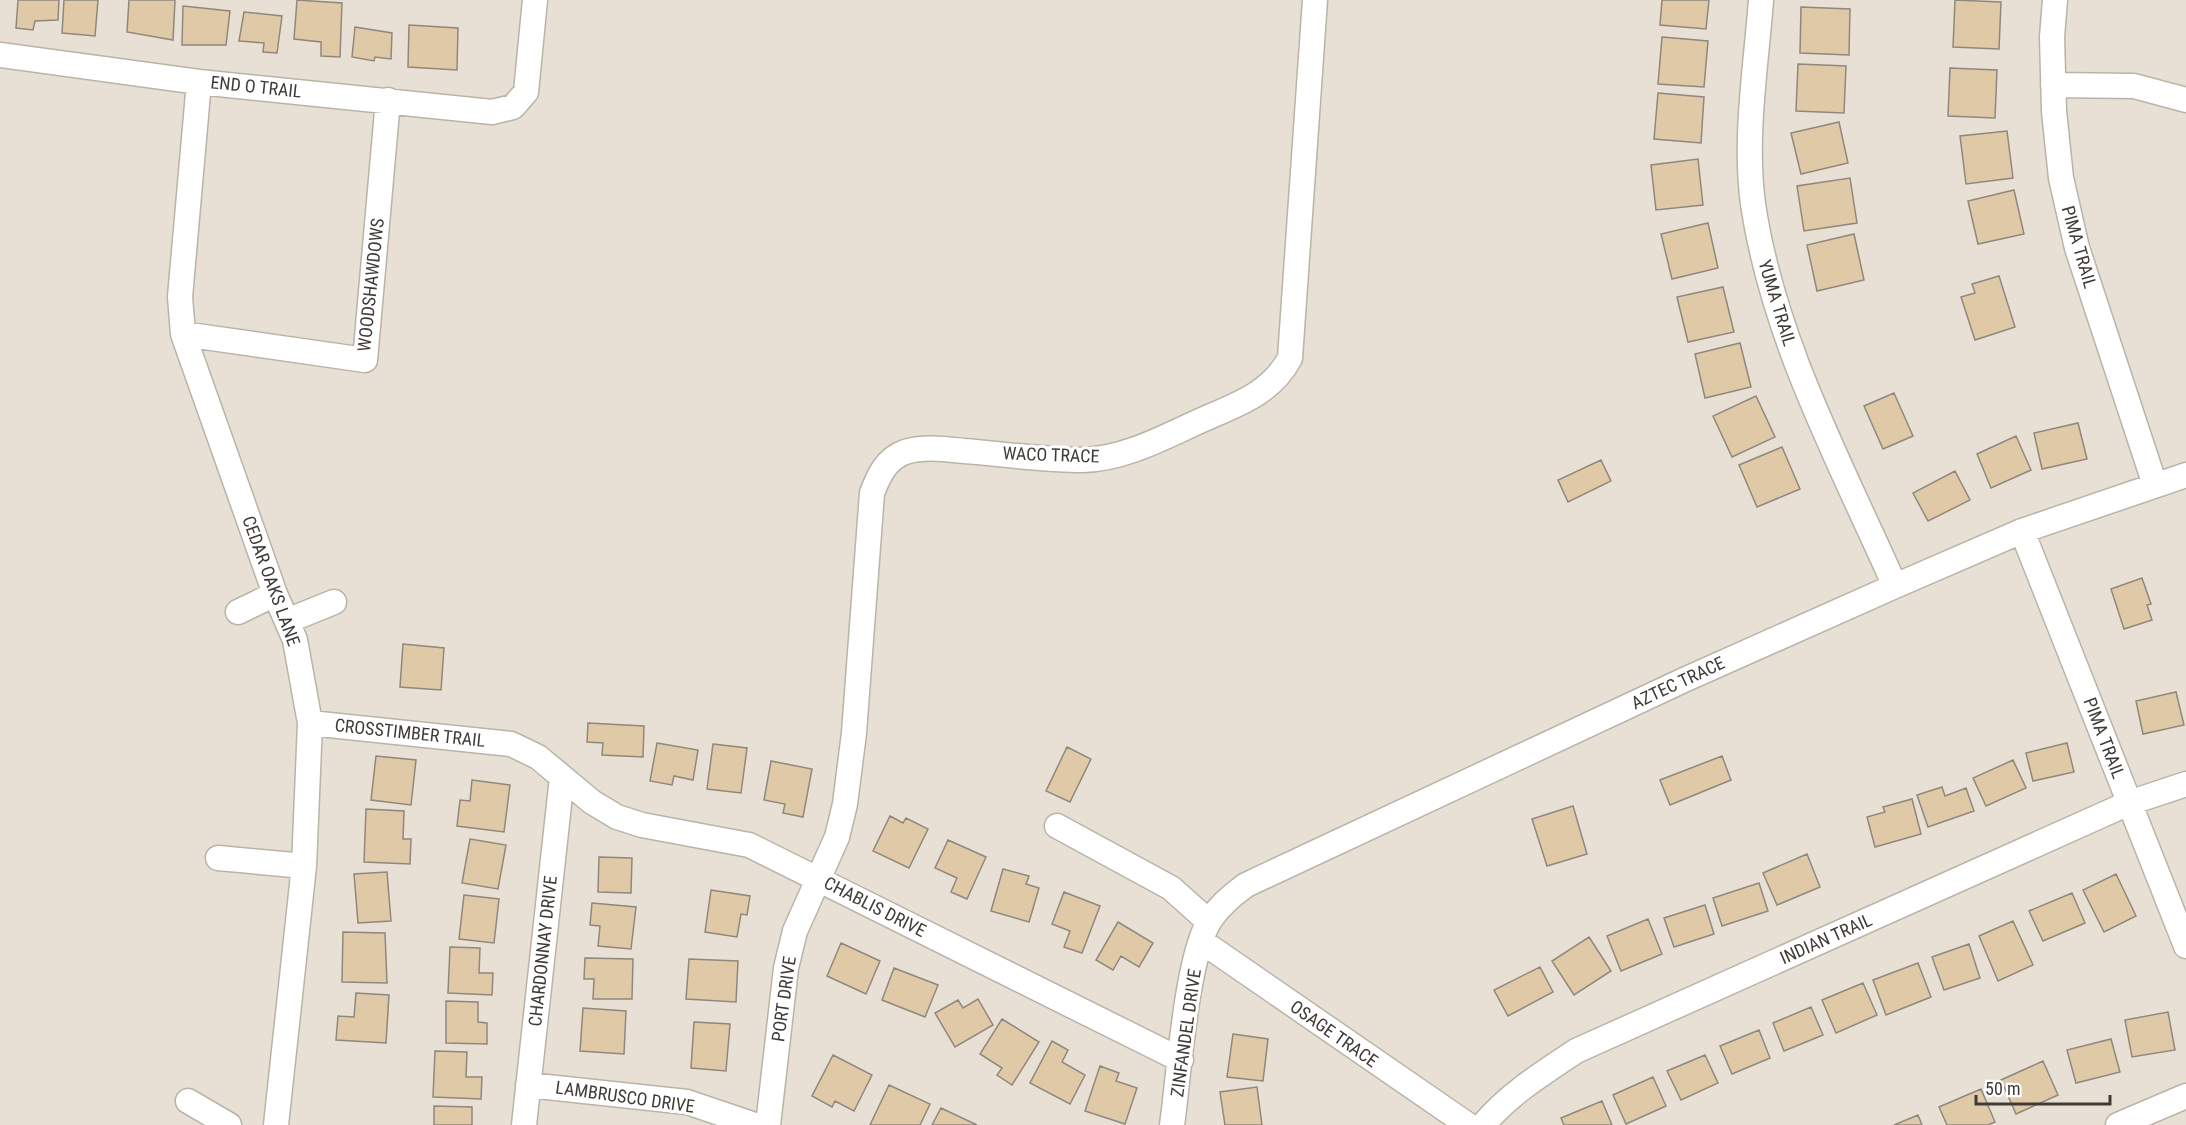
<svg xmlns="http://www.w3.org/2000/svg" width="2186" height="1125" viewBox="0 0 2186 1125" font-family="'Roboto Condensed',sans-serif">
<rect width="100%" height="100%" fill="#e8e0d5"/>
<!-- building -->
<path fill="#e0c9a7" stroke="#8f887d" stroke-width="1.5" d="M18,0H59L58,20L35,21L33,30L16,28Z
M64,0H98L95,36L62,33Z
M129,0H175L173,40L127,32Z
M297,0L342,3L340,57L321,56V42L294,39Z
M1662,0H1709L1706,29L1660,25Z
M1955,0L2001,2L1999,49L1953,47Z
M183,6L230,11L226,45H182Z
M1801,7L1850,9L1849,55L1800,53Z
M244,12L282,16L277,53L263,52L264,43L239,41Z
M409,25L458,28L457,70L408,67Z
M355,27L392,33L391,59L375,57L374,61L352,57Z
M1662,37L1708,41L1704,87L1658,84Z
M1798,64L1846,66L1844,113L1796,111Z
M1950,68L1997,70L1995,118L1948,116Z
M1658,93L1704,97L1701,143L1654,139Z
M1839,122L1848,163L1801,174L1791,133Z
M2007,131L2013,178L1966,184L1960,136Z
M1698,159L1703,205L1656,210L1651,165Z
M1850,178L1857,223L1804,231L1797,186Z
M2014,190L2024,234L1978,244L1968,201Z
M1708,223L1718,268L1672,279L1661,234Z
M1854,234L1864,280L1817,291L1807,245Z
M1999,276L2015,327L1975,340L1961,297L1975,293L1972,284Z
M1723,287L1734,332L1688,342L1677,297Z
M1740,343L1751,387L1705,398L1695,354Z
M1894,393L1913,436L1883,449L1864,406Z
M1756,396L1775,437L1732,457L1713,416Z
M2078,423L2087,459L2042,469L2034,433Z
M2016,436L2031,470L1991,488L1977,454Z
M1782,447L1800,489L1757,507L1739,465Z
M1601,460L1611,481L1568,502L1558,480Z
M1955,471L1970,500L1928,521L1913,493Z
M2142,578L2151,604L2147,605L2152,620L2124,629L2111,589Z
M403,644L444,648L441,690L400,687Z
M2176,692L2184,725L2143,734L2136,701Z
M588,723L644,726L643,757L602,755L603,743L587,742Z
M657,743L698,750L693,780L674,776L672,785L650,781Z
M2067,743L2074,772L2033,781L2026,753Z
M713,744L747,748L741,793L707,789Z
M1067,747L1091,759L1070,802L1046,791Z
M376,756L416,760L411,805L371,800Z
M1722,756L1731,780L1670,805L1660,780Z
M2013,760L2026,788L1986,806L1973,778Z
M771,761L812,769L803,817L783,813L785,804L764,800Z
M472,780L510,785L504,832L457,826L460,800L470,801Z
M1942,787L1945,796L1966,788L1974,811L1928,827L1917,795Z
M1912,799L1921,834L1875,847L1867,817L1885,812L1883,807Z
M1573,806L1587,854L1547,866L1532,819Z
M366,809L404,811L403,839H411L410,864L364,862Z
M890,816L903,823L906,818L928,829L909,868L873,851Z
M470,839L506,845L498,889L462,883Z
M948,840L986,857L967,899L951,892L957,878L935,868Z
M1807,854L1820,887L1777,905L1763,873Z
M599,857L632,858L631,893L598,892Z
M1003,869L1029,876L1026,884L1039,888L1029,922L991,911Z
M387,872L391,921L358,923L354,874Z
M2116,874L2136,916L2104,932L2083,890Z
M1759,883L1768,911L1722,926L1713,898Z
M711,890L750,896L747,915L741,914L737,937L705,932Z
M1064,892L1100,906L1082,953L1064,947L1070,931L1052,924Z
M2072,893L2085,923L2043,941L2029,911Z
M464,895L499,899L494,943L459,939Z
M592,903L636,907L631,949L598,946L600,926L590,925Z
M1705,905L1714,934L1674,947L1664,918Z
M1648,919L1662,954L1621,971L1607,936Z
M2013,921L2033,965L1998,981L1979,936Z
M1118,922L1153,943L1139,967L1121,956L1113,970L1096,960Z
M343,932L385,933L387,983L342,982Z
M1589,937L1611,971L1574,995L1552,961Z
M841,943L880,961L866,994L827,976Z
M1969,944L1980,978L1944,990L1932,957Z
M450,947L480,948L479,973H493L492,995L448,993Z
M585,958L633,959L632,999H593L594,979H584Z
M689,959L738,961L736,1002L686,999Z
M1918,963L1931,997L1886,1015L1873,980Z
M1540,967L1553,992L1508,1016L1494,990Z
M894,968L938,985L925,1017L882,1000Z
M1863,983L1877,1015L1836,1033L1822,1000Z
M356,993L389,995L386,1043L336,1040L338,1016L354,1017Z
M978,999L993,1025L955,1047L935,1013L958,1000L963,1008Z
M446,1001L478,1002V1022L487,1023V1044L446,1043Z
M1811,1007L1823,1035L1784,1051L1773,1023Z
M583,1008L626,1011L624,1054L580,1051Z
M2168,1012L2175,1050L2132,1057L2125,1020Z
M1002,1019L1039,1042L1012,1085L997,1075L1002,1068L980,1054Z
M694,1022L730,1024L726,1071L691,1068Z
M1759,1030L1770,1058L1732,1074L1720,1046Z
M1233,1034L1268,1039L1263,1081L1227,1077Z
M2111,1039L2120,1072L2076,1083L2067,1050Z
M1052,1041L1068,1050L1062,1062L1085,1075L1070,1104L1030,1083Z
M435,1051L467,1052L466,1077H482L481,1099L433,1097Z
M833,1055L872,1075L854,1111L835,1101L832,1107L812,1096Z
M1705,1055L1718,1083L1681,1100L1667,1071Z
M2043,1061L2058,1095L2016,1114L2001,1080Z
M1100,1066L1119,1073L1116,1081L1137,1088L1125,1124L1085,1111Z
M1653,1077L1666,1106L1626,1124L1613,1095Z
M889,1085L930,1104L920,1125H870Z
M1257,1087L1262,1125H1225L1220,1092Z
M1981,1089L1995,1122L1988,1125H1947L1939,1107Z
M1602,1101L1612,1125H1564L1561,1118Z
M434,1106L472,1107V1125H434Z
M941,1108L977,1125H932Z
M1918,1115L1922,1125H1894Z"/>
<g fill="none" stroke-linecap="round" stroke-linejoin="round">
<defs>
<path id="minor" d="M1761,0C1756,67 1744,137 1753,204C1773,339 1840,462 1895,586
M2055,0L2052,37L2054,111L2061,178L2077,248L2155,485
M0,55L199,82L492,112L513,107L526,92L535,0
M199,82L180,297L183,334L275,594L295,640L310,723L304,866L276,1125
M2053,85L2134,86L2186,100
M183,334L365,360L388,100
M2022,531L2186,946
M238,612L275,594
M287,621L334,602
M310,723L511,744L538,757L592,802L617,817L642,825L749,845L1181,1060
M1057,826L1171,888L1209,922
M218,858L304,866
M1201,941L1468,1125
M528,1085L687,1102L755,1125
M188,1101L229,1125
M524,1125L562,777
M768,1125L786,968L795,931L837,837L845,804L854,733L872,493C879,475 886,459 905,452C923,446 945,449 964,451C1003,454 1043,460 1083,460C1128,459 1171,433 1211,416C1244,402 1273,390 1290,358L1315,0
M1172,1125C1179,1076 1186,958 1210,920C1220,905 1232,895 1246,885L1684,680L1895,586L2022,531L2186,475
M1483,1125C1509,1094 1543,1073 1576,1051L2129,803L2186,784
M2118,1125L2186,1096"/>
</defs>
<!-- minor casing -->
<use href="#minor" stroke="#bab3a8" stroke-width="27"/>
<!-- minor -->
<use href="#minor" stroke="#fff" stroke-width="24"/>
</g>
<g text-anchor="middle" stroke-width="6" stroke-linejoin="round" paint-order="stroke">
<!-- street labels -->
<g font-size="18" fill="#3f3c38" stroke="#fff">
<text transform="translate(256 87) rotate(6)" y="6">END O TRAIL</text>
<text transform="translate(2079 247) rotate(74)" y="6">PIMA TRAIL</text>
<text transform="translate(371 285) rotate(-84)" y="6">WOODSHAWDOWS</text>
<text transform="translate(1777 303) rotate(73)" y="6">YUMA TRAIL</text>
<text transform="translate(1051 455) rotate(2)" y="6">WACO TRACE</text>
<text transform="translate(271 581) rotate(70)" y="6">CEDAR OAKS LANE</text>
<text transform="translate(1678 683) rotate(-25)" y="6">AZTEC TRACE</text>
<text transform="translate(410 733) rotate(6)" y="6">CROSSTIMBER TRAIL</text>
<text transform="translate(2104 738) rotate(69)" y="6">PIMA TRAIL</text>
<text transform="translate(875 907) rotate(27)" y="6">CHABLIS DRIVE</text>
<text transform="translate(1826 939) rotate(-24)" y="6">INDIAN TRAIL</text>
<text transform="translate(543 951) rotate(-84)" y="6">CHARDONNAY DRIVE</text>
<text transform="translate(784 999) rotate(-82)" y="6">PORT DRIVE</text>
<text transform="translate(1186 1033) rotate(-82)" y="6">ZINFANDEL DRIVE</text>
<text transform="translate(1334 1034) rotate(35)" y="6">OSAGE TRACE</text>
<text transform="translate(625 1097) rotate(8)" y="6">LAMBRUSCO DRIVE</text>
</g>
</g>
<!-- scale -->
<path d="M1976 1095v9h134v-9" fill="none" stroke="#3f3c38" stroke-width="3"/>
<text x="1985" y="1095" font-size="18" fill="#3f3c38" stroke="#ffffff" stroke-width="4.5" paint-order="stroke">50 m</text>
</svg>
